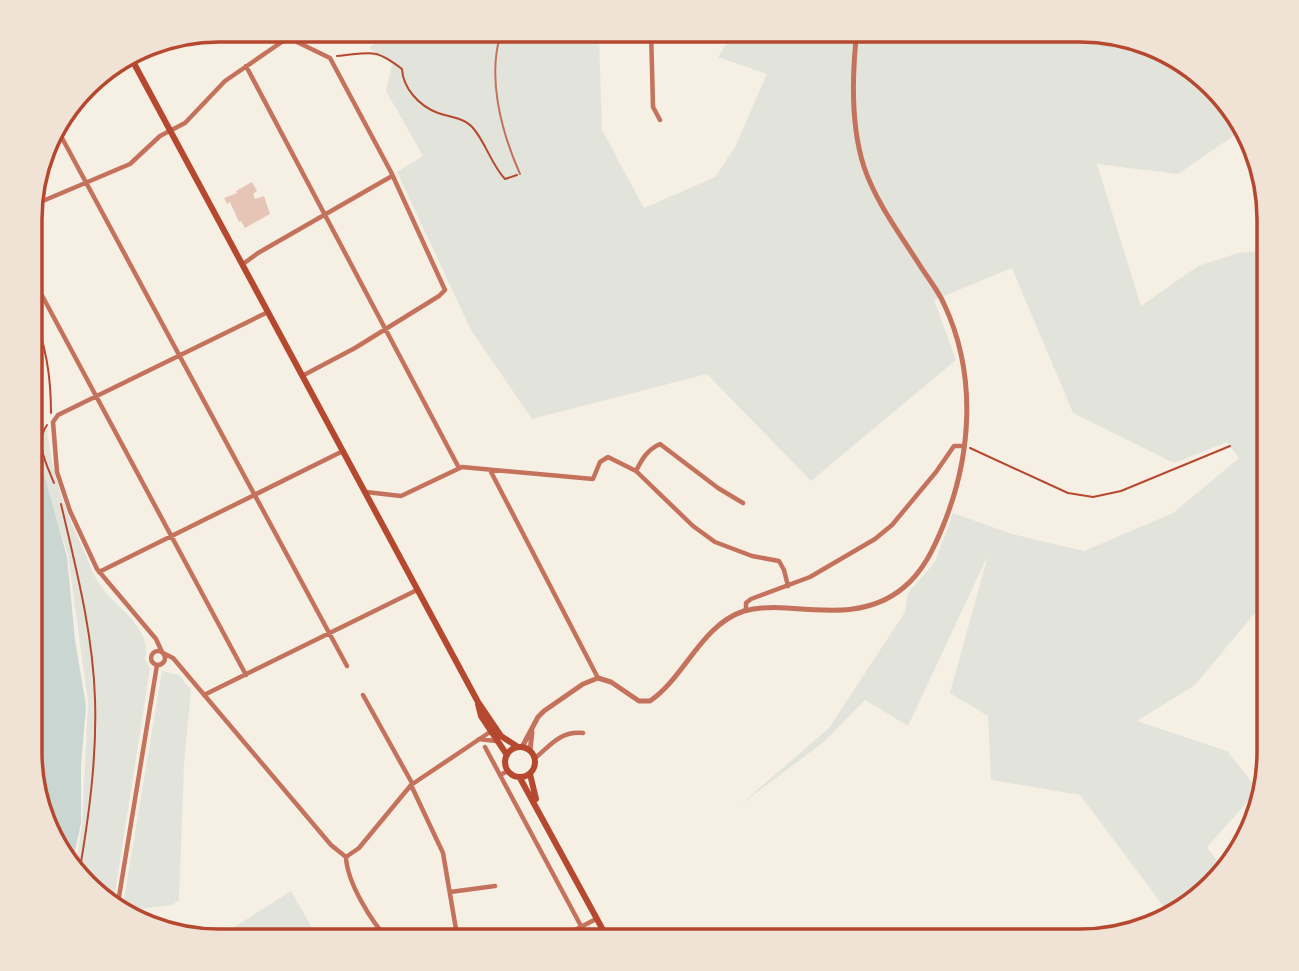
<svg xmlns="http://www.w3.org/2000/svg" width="1299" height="971" viewBox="0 0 1299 971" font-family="'Roboto Condensed',sans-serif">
<rect width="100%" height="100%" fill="#f6efe4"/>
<!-- green -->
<path fill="#e2e4dc" d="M374,30H573V34L599,36L602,130L644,208L715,177L735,147L767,74L718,57L735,30H1092L1152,44L1204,77L1239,122L1242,130L1178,174L1097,164L1141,306L1198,266L1238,253L1269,250V600L1263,603L1195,685L1137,721L1227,751L1258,790L1207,847L1225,872L1222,876L1163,922L1129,930L1164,907L1080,795L991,780L988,716L950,693L988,555L908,726L865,700L825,741L740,805L829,728L905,612L908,593L935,562L953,513L1012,534L1084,551L1173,513L1239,458L1227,442L1174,463L1073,413L1012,268L934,300L956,360L811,481L707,374L532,419L471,330L397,172L423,156L386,91L392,64L369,48L380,38Z
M38,423L47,428C51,472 65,511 84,551C89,562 93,575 100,585C115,607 153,628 145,659L150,668L113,906L95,894L75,869L82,825L88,702L68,555L31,440V425Z
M162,671L179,675L191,690L184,764L179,900L172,905L139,909L124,899Z
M291,891L317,937L310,941H240L233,928Z"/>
<!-- water -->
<path fill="#c9d6d2" d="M31,444L45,478L67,557L75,640L86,706L81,766V823L72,865L49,836L30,764Z"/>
<!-- building -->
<path fill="#e6c5b7" d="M252,182L257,191L253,194L255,199L264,196L270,214L245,228L241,221L239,222L230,202L227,204L224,198L237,193L236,191Z"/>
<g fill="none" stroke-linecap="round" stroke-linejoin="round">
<!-- path -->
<path stroke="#b5482f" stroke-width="2" d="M337,56C371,53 374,47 402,69C403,88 419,106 438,113C450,117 465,118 473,128C486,143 491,164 505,179L517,175
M31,309C46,344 51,376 51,413
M47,425C34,443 47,465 54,483
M970,448L1068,493L1093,497L1121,491L1230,446
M61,504C76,568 93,633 95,699C97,757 89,816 79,874"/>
<!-- service -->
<path stroke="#c5725c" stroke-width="2" d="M502,30C486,75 501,131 520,174"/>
<!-- minor -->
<path stroke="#c5725c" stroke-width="4.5" d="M289,30L297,42L330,58L391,172L445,290L439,296L355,348L302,376
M651,30L653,107L660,120
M246,66L459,468
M55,125L347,666
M31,206L130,164L160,136L185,123L225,81L292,35
M243,264L258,253L392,176
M31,275L246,675
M490,470L598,678
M636,471C642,459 647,450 660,444L718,488L743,503
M366,492L401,496L462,467L593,479L600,462L608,457L636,471L693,526L715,542L752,556L779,561L784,570L788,586
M99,572L343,451
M746,610V603L751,599L810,577L875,539L892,525L936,472L954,446H964
M151 658a7 7 0 1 1 14 0a7 7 0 1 1-14 0Z
M162,652L156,639L97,569L70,511L57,472L53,422L58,415L268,312
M163,653L173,658L331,845L346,857
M204,695L417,590
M363,695L412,783
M479,739L496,741
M485,747L500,775
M535,758C552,744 560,731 583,733
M508,771L500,775L581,926
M411,785L443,853L458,941
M346,857L359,848L411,785L490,732L492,733
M346,857C347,883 372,922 389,941
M450,892L495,886
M117,909L157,665
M554,941L596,919"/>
<!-- tertiary -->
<path stroke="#c5725c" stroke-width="5" d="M522,747L538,717L544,711L583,684L598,678L611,682L639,701H650C685,677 701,625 744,611C758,607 773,607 787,608C828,611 869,616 903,588C923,572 934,548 943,526C972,455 977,374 944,304C938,290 927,277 919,264C899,233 876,202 864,167C850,124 852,74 857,30
M530,751L532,732"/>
<!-- secondary -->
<path stroke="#b5482f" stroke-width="6" d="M130,56L478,702L501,736L518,747
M478,704L481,716L507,755
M505 762a15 15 0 1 1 30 0a15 15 0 1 1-30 0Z
M530,774L536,799
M520,778L609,941"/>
</g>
<!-- crop -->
<path d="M0 0H1299V971H0ZM219 42H1080A177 177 0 0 1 1257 219V752A177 177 0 0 1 1080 929H219A177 177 0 0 1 42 752V219A177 177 0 0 1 219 42Z" fill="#f1e2d6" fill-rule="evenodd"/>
<path fill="none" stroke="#b5482f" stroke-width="3.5" d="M219 42H1080A177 177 0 0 1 1257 219V752A177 177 0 0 1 1080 929H219A177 177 0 0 1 42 752V219A177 177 0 0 1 219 42Z"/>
</svg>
